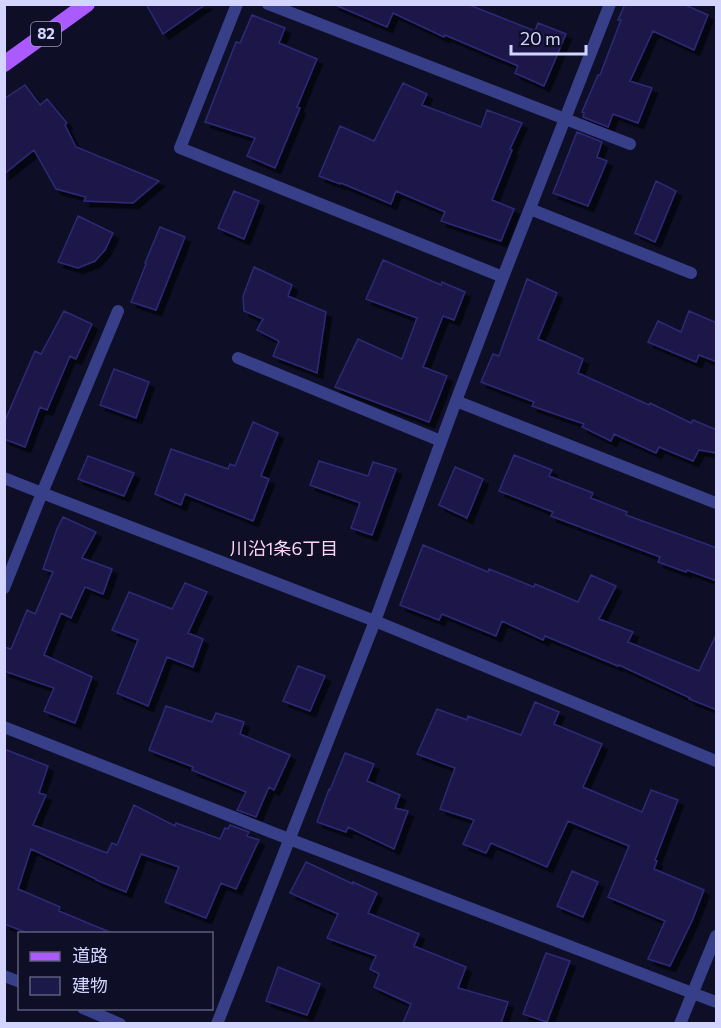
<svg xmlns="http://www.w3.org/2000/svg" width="721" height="1028" viewBox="0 0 721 1028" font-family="Commissioner,'Noto Sans JP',sans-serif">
<defs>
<filter id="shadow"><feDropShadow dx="5.5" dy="5.5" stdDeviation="0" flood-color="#0009"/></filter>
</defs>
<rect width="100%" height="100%" fill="#0e0e27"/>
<!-- building -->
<path fill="#1b1949" stroke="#2e2976" stroke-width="1.5" filter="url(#shadow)" d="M146,4H206L163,34Z
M333,4H467L535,31L538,23L566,34L544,86L515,73L518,66L445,35L444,37L393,13L387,27Z
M625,4H683L708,15L694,50L653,31L630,81L652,88L638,123L613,114L608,127L583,117L584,113L582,112L598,75H600L621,20H618Z
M252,15L285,28L279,43L317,59L297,107L300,108L275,168L247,156L255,138L205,122L236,42L240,43Z
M403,83L427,94L422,105L481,127L487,110L522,123L510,149L512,150L492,200L514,209L501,241L441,221L445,212L396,191L391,204L341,183L340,184L319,176L340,126L374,141Z
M25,85L40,105L47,99L67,123L65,125L76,147L159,181L133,203L84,201L86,197L56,189L34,150L4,174V99Z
M577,132L602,142L597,157L607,161L588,206L553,193Z
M656,181L676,191L655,242L635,233Z
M234,191L259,201L244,239L218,228Z
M78,216L113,233L105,250L95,261L78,268L58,262Z
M160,227L185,237L156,310L131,302L146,264L145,263Z
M383,260L441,285L442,282L465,292L454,320L443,316L423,367L447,376L429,422L335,387L358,339L402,359L417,318L366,299Z
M254,267L292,285L288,296L326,312L317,373L273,356L279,341L257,330L263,319L244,311L243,296Z
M527,279L557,293L538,339L583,359L578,373L649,405L650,403L691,423L693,420L717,430V453L699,450L693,461L659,447L656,453L614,434L611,441L582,427L584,424L532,406L534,402L481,382L493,354L499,356Z
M64,311L92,324L76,359L70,356L47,410L40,407L25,447L4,439V423L35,351L41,354Z
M689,311L717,323V362L699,355L696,362L648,342L658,321L681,332Z
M114,369L149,382L136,418L100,405Z
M253,422L278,433L261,476L269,479L253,521L185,494L181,505L155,494L171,449L228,469L230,464L235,466Z
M514,455L552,470L549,476L593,493L591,498L627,512L626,515L717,548V581L687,570L686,572L658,562L660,557L551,516L553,512L499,491Z
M88,456L134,473L124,496L78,479Z
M319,461L368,476L373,462L396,469L372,535L351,528L360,503L310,485Z
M455,467L483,479L467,518L439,505Z
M63,517L96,532L82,558L112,569L103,594L85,587L71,618L61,613L44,655L92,677L75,723L44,711L54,688L4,671V647L11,649L27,610L35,614L53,572L43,569L57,529Z
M423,545L488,572L489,569L534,587L535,584L578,602L591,575L616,586L599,619L633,632L628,642L699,671L717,633V710L689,699L690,698L619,665L618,666L545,636L543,640L502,621L496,636L442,614L439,620L400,605Z
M185,583L207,592L188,633L203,639L193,667L167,657L148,706L117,693L138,640L112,630L129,592L172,609Z
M298,666L325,676L310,711L283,701Z
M535,702L559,712L554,724L602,744L583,787L642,812L651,790L678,800L655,860L657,861L654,869L704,890L692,921L670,966L648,959L665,921L608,897L629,846L568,821L547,867L491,843L486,853L463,844L474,820L440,809L455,768L417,754L437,709L467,720L468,716L521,735Z
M166,706L212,722L216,713L244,722L240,734L290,755L274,790L269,787L256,817L237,810L246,792L192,770L193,767L149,750Z
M4,749L48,766L39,793L46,795L33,825L107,853L112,843L117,845L134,805L175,826L176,823L220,839L225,828L228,829L230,825L249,832L247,836L259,840L236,889L221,883L206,918L165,902L179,867L141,854L126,892L96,880V879L31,849L18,889L60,907L59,911L112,933H28L4,924Z
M345,753L374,764L367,781L400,795L395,808L408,811L394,849L348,827L346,832L317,822L329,789L330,790Z
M306,862L353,884V882L377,893L368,913L419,934L414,946L466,967L458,988L508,1002L501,1023H403L411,1004L374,987L379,974L370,969L376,956L327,938L338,914L290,893Z
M572,871L598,882L583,917L557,906Z
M546,953L570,961L547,1022L523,1014Z
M278,967L320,984L307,1015L266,1001Z"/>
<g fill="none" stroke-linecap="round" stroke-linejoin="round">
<!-- minor -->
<path stroke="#363f88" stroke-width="12" d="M237,4L180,148L503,277
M268,4L630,144
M530,209L691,273
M118,311L42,493L375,621L716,761
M238,358L441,441
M456,401L716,503
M4,478L42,493L4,588
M4,727L289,839L716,1002
M4,976L20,982
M83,1008L120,1024
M217,1024L375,621L456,401L503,277L610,4
M680,1024L716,936"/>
<!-- primary -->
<path stroke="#aa5aff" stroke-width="16" d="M4,64L87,4"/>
</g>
<g text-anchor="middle" stroke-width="4.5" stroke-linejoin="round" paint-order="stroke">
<!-- shield labels -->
<rect fill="#0e0e27" stroke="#9899be" stroke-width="1.5" x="31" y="22" width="30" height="24" rx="4.5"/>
<g font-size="15" font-weight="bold" fill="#d3d5ff">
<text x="46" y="39">82</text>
</g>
<!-- neighbourhood labels -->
<g font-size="18" fill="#ffd5f6" stroke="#0e0e27">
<text x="284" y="555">川沿1条6丁目</text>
</g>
</g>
<!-- border -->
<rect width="721" height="1028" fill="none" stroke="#d3d5ff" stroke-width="12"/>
<!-- legend -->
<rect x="18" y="932" width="195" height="78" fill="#0e0e27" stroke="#5d5e7d" stroke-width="1.5"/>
<rect x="30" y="952" width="30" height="9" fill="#aa5aff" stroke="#5d5e7d" stroke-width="1.5"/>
<text x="72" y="962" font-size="18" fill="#d3d5ff">道路</text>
<rect x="30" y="977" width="30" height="18" fill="#1b1949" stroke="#5d5e7d" stroke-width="1.5"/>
<text x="72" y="992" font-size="18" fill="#d3d5ff">建物</text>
<!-- scale -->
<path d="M511 45v9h75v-9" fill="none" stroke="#d3d5ff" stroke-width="3"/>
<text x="520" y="45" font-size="18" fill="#d3d5ff" stroke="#0e0e27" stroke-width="4.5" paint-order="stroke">20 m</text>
</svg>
